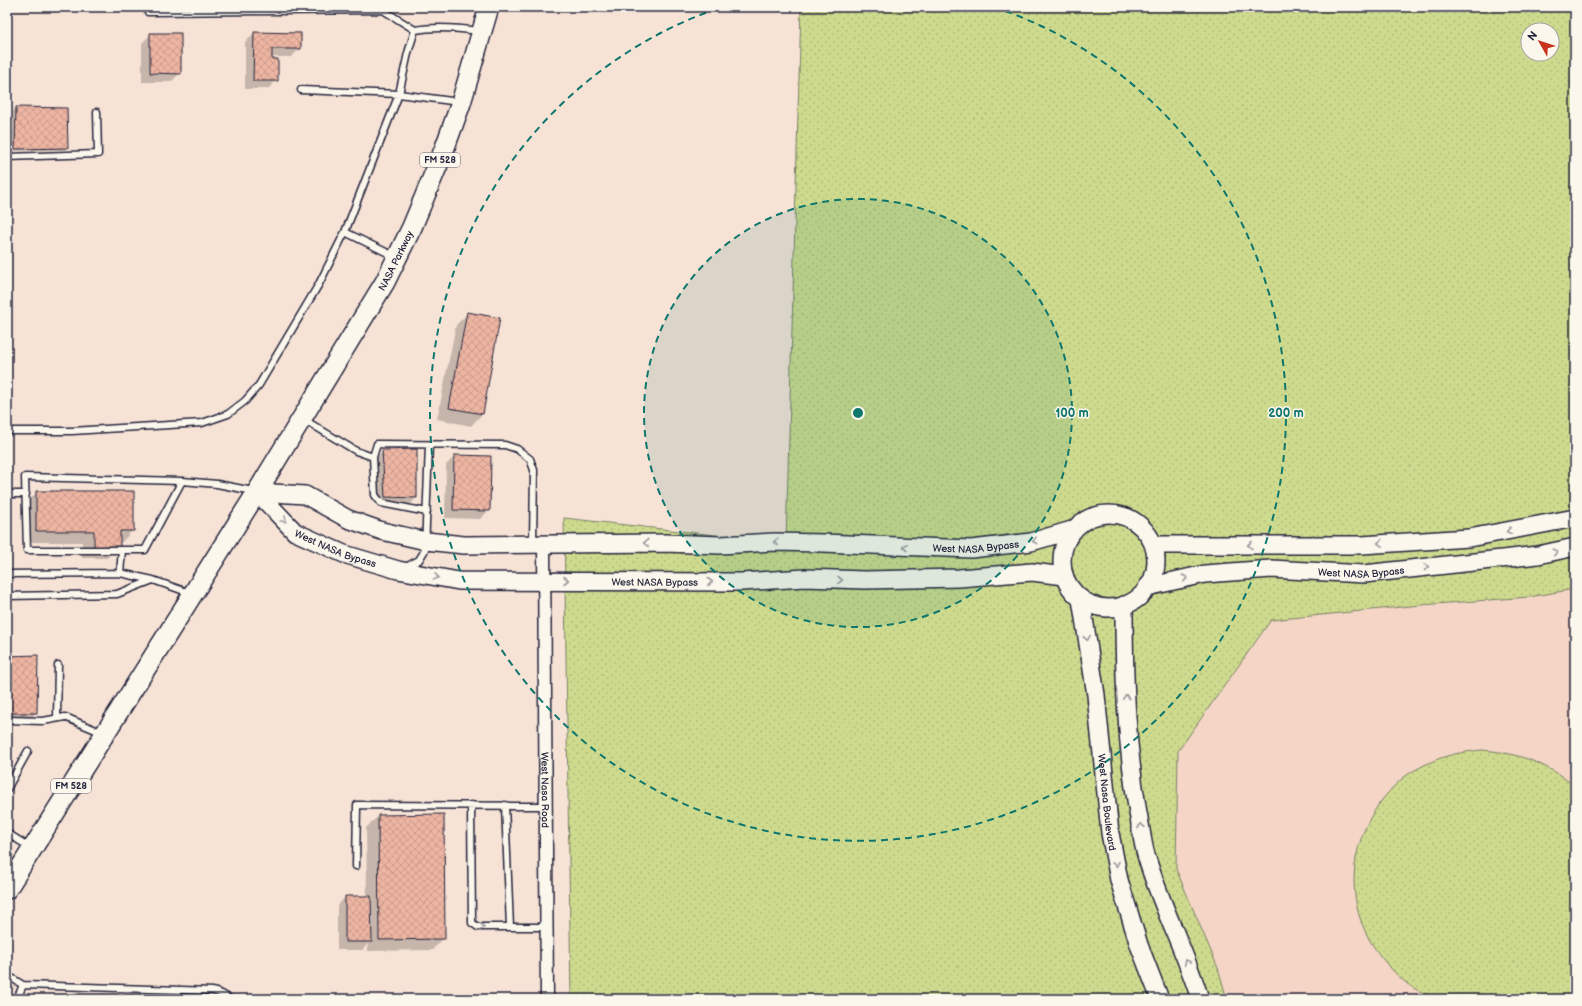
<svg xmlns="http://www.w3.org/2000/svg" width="1582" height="1006" viewBox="0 0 1582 1006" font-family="'Balsamiq Sans',sans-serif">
<defs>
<pattern id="grass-dots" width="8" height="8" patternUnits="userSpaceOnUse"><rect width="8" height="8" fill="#cedb8e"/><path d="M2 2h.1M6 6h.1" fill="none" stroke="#b1bc7b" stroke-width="1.8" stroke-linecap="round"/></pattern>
<pattern id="building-cross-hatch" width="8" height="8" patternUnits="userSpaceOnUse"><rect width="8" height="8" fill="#edb5a2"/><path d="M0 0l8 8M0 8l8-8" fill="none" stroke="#cb9b8c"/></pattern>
</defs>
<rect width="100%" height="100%" fill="#f7e3d6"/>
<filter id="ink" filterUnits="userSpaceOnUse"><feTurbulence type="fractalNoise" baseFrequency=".025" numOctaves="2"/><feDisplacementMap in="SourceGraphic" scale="8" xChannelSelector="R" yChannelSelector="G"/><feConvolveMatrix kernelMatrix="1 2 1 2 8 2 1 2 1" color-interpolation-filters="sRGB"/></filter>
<g filter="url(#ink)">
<!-- built -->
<path fill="#f4d5c6" d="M1575,589V999H1227L1218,968L1176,869L1178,751L1271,620L1421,605L1529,597Z"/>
<!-- grass -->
<path fill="url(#grass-dots)" stroke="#787e64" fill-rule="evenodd" d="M801,7H1575V589L1529,597L1421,605L1271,620L1178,751L1176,869L1218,968L1227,999H571L564,518L786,543ZM1528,30H1552V54H1528Z
M1482,750C1509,752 1531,758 1555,772C1562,776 1568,782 1575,786V999C1548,999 1520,999 1493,999C1468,999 1442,1002 1419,991C1403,984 1383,961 1374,947C1342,899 1350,835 1388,793C1394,786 1402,778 1410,773C1423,765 1440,757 1455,754C1463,752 1473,751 1482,750Z"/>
<!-- shadow -->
<path fill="#0003" d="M254,33L300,49L291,57H271L277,80L268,89H245V42Z
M151,34L180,73L171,82H142V43Z
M16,108L66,109L67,148L64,150L13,151V111Z
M468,313L482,414L471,426L437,419L456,325Z
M383,451L416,498L408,507L377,505L374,460Z
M455,456L489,510L480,519L445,518L446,465Z
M37,492L133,530L122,542H119V546L107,558H82V542H25V504Z
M7,657L36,713L25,724H7Z
M378,816L444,938L432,950L368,951V944L362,950H337V906L345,897H367L366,828Z"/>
<!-- building -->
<path fill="url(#building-cross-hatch)" stroke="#22223b" d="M254,32L301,33V49H272V59H278V81H253Z
M150,33H181V74L150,73Z
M16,107L67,108L68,148L15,149Z
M467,312L500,318L483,414L449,408Z
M417,449V498L385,497L382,450Z
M454,455L491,456L490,511L453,510Z
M36,491H134V531H120V547H94V531H36Z
M38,655L37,713H7V656Z
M444,814L445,939L379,940L378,815Z
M345,896H371L372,942H345Z"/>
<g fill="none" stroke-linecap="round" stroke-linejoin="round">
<defs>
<path id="lane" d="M148,12L383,10L415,30C436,26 458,28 479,31
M301,90L399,94L459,102
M7,157L98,154L97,112
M345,232L399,94L408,53L415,30
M303,419L356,451L373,457L377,444L505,445L517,449L530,459L534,470L533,543
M7,431H72L202,423L228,414L245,401L259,385L319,284L345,232L394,256
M373,457L375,495L381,503L427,512
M25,477L182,481L145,550H27Z
M182,481L217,484L253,491
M7,494H26
M406,567L419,560L425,550L429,445
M120,573L122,550
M7,574L120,573L153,580L190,593
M7,596L117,594L153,580
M57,718L58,665
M7,720L43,721L65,717L103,733
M7,789L28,751
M471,805L472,923L478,927H547
M505,805L510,927
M7,833L31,848
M356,866L357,805L546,806
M7,975L23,985L213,991L222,994L230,999
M17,999L23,985"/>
<g id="street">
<path id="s1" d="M544,545L547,999"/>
</g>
<g id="secondary">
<path id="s2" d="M257,492L295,532L344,554L398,570L459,581L742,582L805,578L865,580L959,578L1032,572L1064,576"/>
<path id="s3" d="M257,492L305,495L348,519L382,531L426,541L464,545L665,543L720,545L774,542L823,543L971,549L1031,542L1072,530"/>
<circle cx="1109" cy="561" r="47"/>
<path d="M1154,545H1362L1469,538L1575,518"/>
<path id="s4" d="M1147,587L1205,574L1271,569L1364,574L1538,555L1575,547"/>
<path id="s5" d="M1081,599L1096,695L1110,833L1119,880L1139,945L1160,999"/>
<path d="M1124,605C1124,675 1126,744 1138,813C1141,827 1142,841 1146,855C1160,904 1185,950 1200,999"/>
</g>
<g id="primary">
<path id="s6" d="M7,889L257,492L385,282L412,227L444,150L461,103L489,7"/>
</g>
</defs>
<!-- lane casing -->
<use href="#lane" stroke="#22223b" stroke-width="9"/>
<!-- street casing -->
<use href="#street" stroke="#22223b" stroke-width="15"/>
<!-- secondary casing -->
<use href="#secondary" stroke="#22223b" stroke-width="20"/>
<!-- primary casing -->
<use href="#primary" stroke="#22223b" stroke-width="22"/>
<!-- lane -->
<use href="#lane" stroke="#fbf7ec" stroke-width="6"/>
<!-- street -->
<use href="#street" stroke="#fbf7ec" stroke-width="12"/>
<!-- secondary -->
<use href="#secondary" stroke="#fbf7ec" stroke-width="17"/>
<!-- primary -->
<use href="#primary" stroke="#fbf7ec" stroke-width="19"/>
</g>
<!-- one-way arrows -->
<defs><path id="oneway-chevron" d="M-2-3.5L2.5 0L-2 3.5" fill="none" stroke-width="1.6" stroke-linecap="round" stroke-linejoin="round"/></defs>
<g stroke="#99979c">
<use href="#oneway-chevron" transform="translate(284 520) rotate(46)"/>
<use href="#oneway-chevron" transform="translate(1509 531) rotate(170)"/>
<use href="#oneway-chevron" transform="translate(1035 541) rotate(166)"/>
<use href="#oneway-chevron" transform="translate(776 542) rotate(179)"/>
<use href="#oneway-chevron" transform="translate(646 543) rotate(179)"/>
<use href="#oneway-chevron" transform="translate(1380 543) rotate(176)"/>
<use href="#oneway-chevron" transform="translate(1250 545) rotate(-180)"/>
<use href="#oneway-chevron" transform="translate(905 547) rotate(-177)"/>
<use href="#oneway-chevron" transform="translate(1555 552) rotate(-13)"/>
<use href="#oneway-chevron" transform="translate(1426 567) rotate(-6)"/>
<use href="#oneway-chevron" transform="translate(436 577) rotate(9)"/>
<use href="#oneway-chevron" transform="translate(1185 578) rotate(-13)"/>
<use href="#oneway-chevron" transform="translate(566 580)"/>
<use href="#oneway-chevron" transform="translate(840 580) rotate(2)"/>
<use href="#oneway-chevron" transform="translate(710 582)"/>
<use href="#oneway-chevron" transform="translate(1087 638) rotate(81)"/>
<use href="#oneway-chevron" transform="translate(1126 697) rotate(-95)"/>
<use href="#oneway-chevron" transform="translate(1141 826) rotate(-100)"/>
<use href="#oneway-chevron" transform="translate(1116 864) rotate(78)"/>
<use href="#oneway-chevron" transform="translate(482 927) rotate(5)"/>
<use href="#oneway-chevron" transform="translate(1187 962) rotate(-113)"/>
</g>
</g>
<!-- distance rings -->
<circle cx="858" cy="413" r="214" fill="#0f766e" fill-opacity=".12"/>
<g fill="none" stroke="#0f766e" stroke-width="2" stroke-dasharray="7 5">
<circle cx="858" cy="413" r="214"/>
<path d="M994 7A428 428 0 1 1 722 7"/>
</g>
<g text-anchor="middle" stroke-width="3" stroke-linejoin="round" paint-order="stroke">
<!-- shield labels -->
<g fill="#fbf7ec" stroke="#636270" stroke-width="1">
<rect x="420" y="153" width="40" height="14" rx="3"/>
<rect x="51" y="779" width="40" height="14" rx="3"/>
</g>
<g font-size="9" font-weight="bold" fill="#22223b">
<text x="440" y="163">FM 528</text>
<text x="71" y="789">FM 528</text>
</g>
<!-- street labels -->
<g font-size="10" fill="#22223b" stroke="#fbf7ec">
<text dy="4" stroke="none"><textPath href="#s6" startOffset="739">NASA Parkway</textPath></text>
<text dy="4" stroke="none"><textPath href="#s3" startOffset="729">West NASA Bypass</textPath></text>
<text dy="4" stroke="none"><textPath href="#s2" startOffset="99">West NASA Bypass</textPath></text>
<text dy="4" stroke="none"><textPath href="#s4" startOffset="216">West NASA Bypass</textPath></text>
<text dy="4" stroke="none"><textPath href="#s2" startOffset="423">West NASA Bypass</textPath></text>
<text dy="4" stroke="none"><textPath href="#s1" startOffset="245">West Nasa Road</textPath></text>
<text dy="4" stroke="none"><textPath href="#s5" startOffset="205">West Nasa Boulevard</textPath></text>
</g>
</g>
<circle cx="858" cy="413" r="6" fill="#0f766e" stroke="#fbf7ec" stroke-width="2"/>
<g font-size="12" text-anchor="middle" font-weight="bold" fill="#0f766e" stroke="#fbf7ec" stroke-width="3" stroke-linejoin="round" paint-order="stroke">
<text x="1072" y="417">100 m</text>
<text x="1286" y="417">200 m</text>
</g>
<!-- margin -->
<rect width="1582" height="1006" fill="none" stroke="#fbf7ec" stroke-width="24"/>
<rect x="12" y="12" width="1558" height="982" fill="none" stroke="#22223b" stroke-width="1.5" filter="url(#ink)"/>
<!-- north arrow -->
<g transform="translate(1540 42) rotate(309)"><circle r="19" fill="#fbf7ec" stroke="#a4a2a5"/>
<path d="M0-3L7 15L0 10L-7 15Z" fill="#c8321e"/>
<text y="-6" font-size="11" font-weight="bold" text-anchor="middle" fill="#22223b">N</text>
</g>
</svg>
